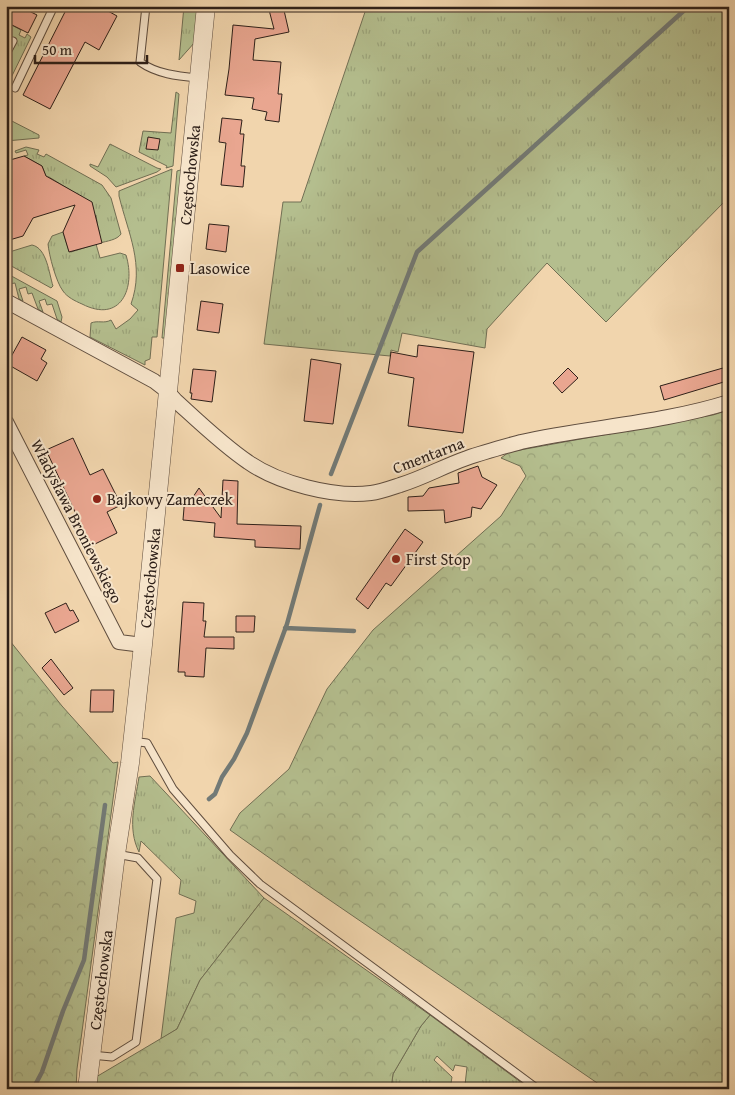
<svg xmlns="http://www.w3.org/2000/svg" width="735" height="1095" viewBox="0 0 735 1095" font-family="'Gentium Book Plus',serif">
<defs>
<pattern id="grass-tufts" width="24" height="20" patternUnits="userSpaceOnUse" patternTransform="scale(1.25)"><rect width="24" height="20" fill="#b4be8e"/><path d="M3 7l-1-3M5 7V3M7 7l1-3M15 17l-1-3M17 17v-4M19 17l1-3" fill="none" stroke="#9ba37a"/></pattern>
<pattern id="forest-crowns" width="20" height="18" patternUnits="userSpaceOnUse" patternTransform="scale(1.25)"><rect width="20" height="18" fill="#b4be8e"/><path d="M2 6a3 3 0 1 1 6 0M12 15a3 3 0 1 1 6 0" fill="none" stroke="#9ba37a"/></pattern>
</defs>
<rect width="100%" height="100%" fill="#f1d5ad"/>
<filter id="stains"><feTurbulence type="fractalNoise" baseFrequency=".004" numOctaves="4"/><feColorMatrix values="0 0 0 0 .2 0 0 0 0 .09 0 0 0 0 .02 0 0 0 .5 -.17"/></filter>
<radialGradient id="worn" r=".72"><stop offset=".6" stop-color="#630" stop-opacity="0"/><stop offset="1" stop-color="#630" stop-opacity=".3"/></radialGradient>
<!-- grass -->
<path fill="url(#grass-tufts)" stroke="#716f54" d="M184,6H197L195,42L179,60Z
M367,6H729V197L606,322L547,263L487,329L485,348L402,333L398,352L391,350L390,356L264,344L283,202H301Z
M6,22L21,30L19,35L25,38L27,34L31,37L6,88V62L17,41L12,38L6,40Z
M176,92L179,94L173,166L166,168L167,166L139,152L143,131L171,133Z
M6,118L39,135V138L6,141Z
M110,144L157,168L161,169L157,172L116,187L107,177L90,166V164L98,167Z
M26,147L39,150L37,154L44,157L46,154L102,185L111,198L121,234C117,240 107,241 100,243L96,215L94,216L83,198L49,177H46L42,166L24,156L28,155L26,150L16,153L15,151Z
M172,169L157,337H152L150,359L145,361V365L90,337L91,323C98,320 104,324 111,320L116,329L130,319L138,310L131,304C145,265 128,233 119,196V191Z
M184,169L166,338H162L177,171Z
M63,232L69,251L71,252L96,244L100,258L120,253L126,255C136,288 121,324 82,304C75,301 67,297 63,291C56,282 49,255 48,244L52,236Z
M32,245C47,248 49,274 53,286L51,288L6,263V253Z
M6,273L57,301L62,317L61,322L57,319L52,304L47,305L45,299L39,301L43,312L38,309L32,293L28,294L26,287L19,289L23,301L19,299L15,283L9,284Z
M150,776L264,898L200,980L177,1029L161,1039L176,918L194,913L196,901L179,894L181,880L141,841L139,852C127,828 135,803 139,777Z
M430,1015L530,1089H485L465,1085L467,1067L455,1065L453,1071L437,1056L434,1060L452,1077L450,1089H391L393,1074L421,1026Z"/>
<!-- forest -->
<path fill="url(#forest-crowns)" stroke="#716f54" d="M729,410V1089H606L312,888L230,830L240,813L289,769L327,689L373,630L501,516L526,476L520,466L501,458L509,452L713,415Z
M6,636L62,706L113,763L118,762L77,1069L76,1089H6Z
M264,898L430,1015L421,1026L393,1074L391,1089H95L96,1077L177,1029L200,980Z"/>
<g fill="none" stroke-linecap="round" stroke-linejoin="round">
<!-- stream -->
<path stroke="#727a77" stroke-width="4.5" d="M331,474L417,252L689,6
M285,628L354,631
M209,799L215,794L222,777L234,759L247,733L287,624L320,505
M33,1089L42,1072L63,1011L84,960L105,805"/>
</g>
<!-- building -->
<path fill="#e9a690" stroke="#2e2019" d="M6,6H19L37,15L28,33L6,22Z
M68,6H99L117,16L99,50L85,42L50,109L23,95Z
M268,6H283L289,32L255,39L253,60L281,62L278,94H282L279,122L265,120L267,112L252,109L254,98L225,95L229,69L233,25L274,29Z
M222,118L242,120L240,134H244L241,166H245L243,187L221,185L226,143L219,142Z
M148,137L160,139L158,150L146,149Z
M24,156L42,166L46,176L92,202L102,243L69,252L63,232L75,205L33,218L23,236L6,241V168L10,160Z
M209,224L229,226L226,252L206,249Z
M201,301L223,304L219,333L197,330Z
M22,337L46,350L41,359L47,363L37,381L7,364Z
M418,345L474,352L463,433L408,426L414,378L388,373L391,352L417,357Z
M311,359L341,364L333,424L304,421Z
M568,368L578,378L562,393L553,383Z
M723,368L727,381L664,400L660,386Z
M193,369L216,371L212,402L191,399L192,393H190Z
M73,438L90,475L103,469L121,505L107,512L117,533L91,546L46,450Z
M478,466L482,477L497,485L481,509L472,507L471,517L445,523L444,510L408,511V497L423,496L429,488L459,483L458,473Z
M223,480L238,481L237,524L301,526L300,549L255,547V540L214,537L215,523L183,520L185,496L193,497L199,488L221,518Z
M405,529L423,542L391,586L386,583L368,609L356,599Z
M183,602L204,603L203,621H206L204,637H234V649L206,648L204,677L185,676V672H178Z
M66,603L70,611L73,610L79,621L55,633L45,613Z
M236,616H255L254,632H236Z
M51,659L73,688L64,695L42,668Z
M91,690H114L113,712H90Z"/>
<g fill="none" stroke-linecap="round" stroke-linejoin="round">
<defs>
<path id="service" d="M146,6L140,62C157,74 177,76 198,78
M6,54L13,41
M15,88L54,6
M132,741L147,743L173,789L230,855L260,884L538,1089
M91,1055L112,1057L136,1042L157,879L138,858L116,854"/>
<path id="minor" d="M6,301L154,381L167,391L176,401C198,421 224,446 248,462C278,483 334,498 371,493C380,492 391,488 400,485C423,478 444,466 467,458C484,452 503,447 521,442C589,427 663,423 729,402
M6,422L119,642L143,645"/>
<g id="tertiary">
<path id="s1" d="M87,1089L116,854L130,763L143,645L206,6"/>
</g>
</defs>
<!-- service casing -->
<use href="#service" stroke="#5f4d3e" stroke-width="9"/>
<!-- minor casing -->
<use href="#minor" stroke="#5f4d3e" stroke-width="16"/>
<!-- tertiary casing -->
<use href="#tertiary" stroke="#5f4d3e" stroke-width="19"/>
<!-- service -->
<use href="#service" stroke="#f6e4ca" stroke-width="7"/>
<!-- minor -->
<use href="#minor" stroke="#f6e4ca" stroke-width="14"/>
<!-- tertiary -->
<use href="#tertiary" stroke="#f6e4ca" stroke-width="18"/>
</g>
<!-- markers -->
<g fill="#8f2418" stroke="#f6e4ca" stroke-width="2">
<rect x="175" y="263" width="10" height="10" rx="2.5"/>
<circle cx="97" cy="499" r="5"/>
<circle cx="396" cy="559" r="5"/>
</g>
<g text-anchor="middle" stroke-width="4" stroke-linejoin="round" paint-order="stroke">
<!-- street labels -->
<g font-size="16" fill="#2e2019" stroke="#f6e4ca">
<text dy="6" stroke="none"><textPath href="#s1" startOffset="920">Częstochowska</textPath></text>
<text transform="translate(428 455) rotate(-21)" y="6">Cmentarna</text>
<text transform="translate(77 521) rotate(63)" y="6">Władysława Broniewskiego</text>
<text dy="6" stroke="none"><textPath href="#s1" startOffset="515">Częstochowska</textPath></text>
<text dy="6" stroke="none"><textPath href="#s1" startOffset="110">Częstochowska</textPath></text>
</g>
<!-- poi labels -->
<g font-size="16" fill="#2e2019" stroke="#f6e4ca" text-anchor="start">
<text x="190" y="274">Lasowice</text>
<text x="107" y="505">Bajkowy Zameczek</text>
<text x="406" y="565">First Stop</text>
</g>
</g>
<!-- margin -->
<rect width="735" height="1095" fill="none" stroke="#f1d5ad" stroke-width="25"/>
<rect x="8" y="8" width="720" height="1080" fill="none" stroke="#2e2019" stroke-width="2.5"/>
<rect x="12" y="12" width="710" height="1070" fill="none" stroke="#2e2019"/>
<!-- scale -->
<path d="M35 55v8h112v-8" fill="none" stroke="#2e2019" stroke-width="2.5"/>
<text x="42" y="55" font-size="15" fill="#2e2019" stroke="#f6e4ca" stroke-width="4" paint-order="stroke">50 m</text>
<rect width="100%" height="100%" filter="url(#stains)"/>
<rect width="100%" height="100%" fill="url(#worn)"/>
</svg>
